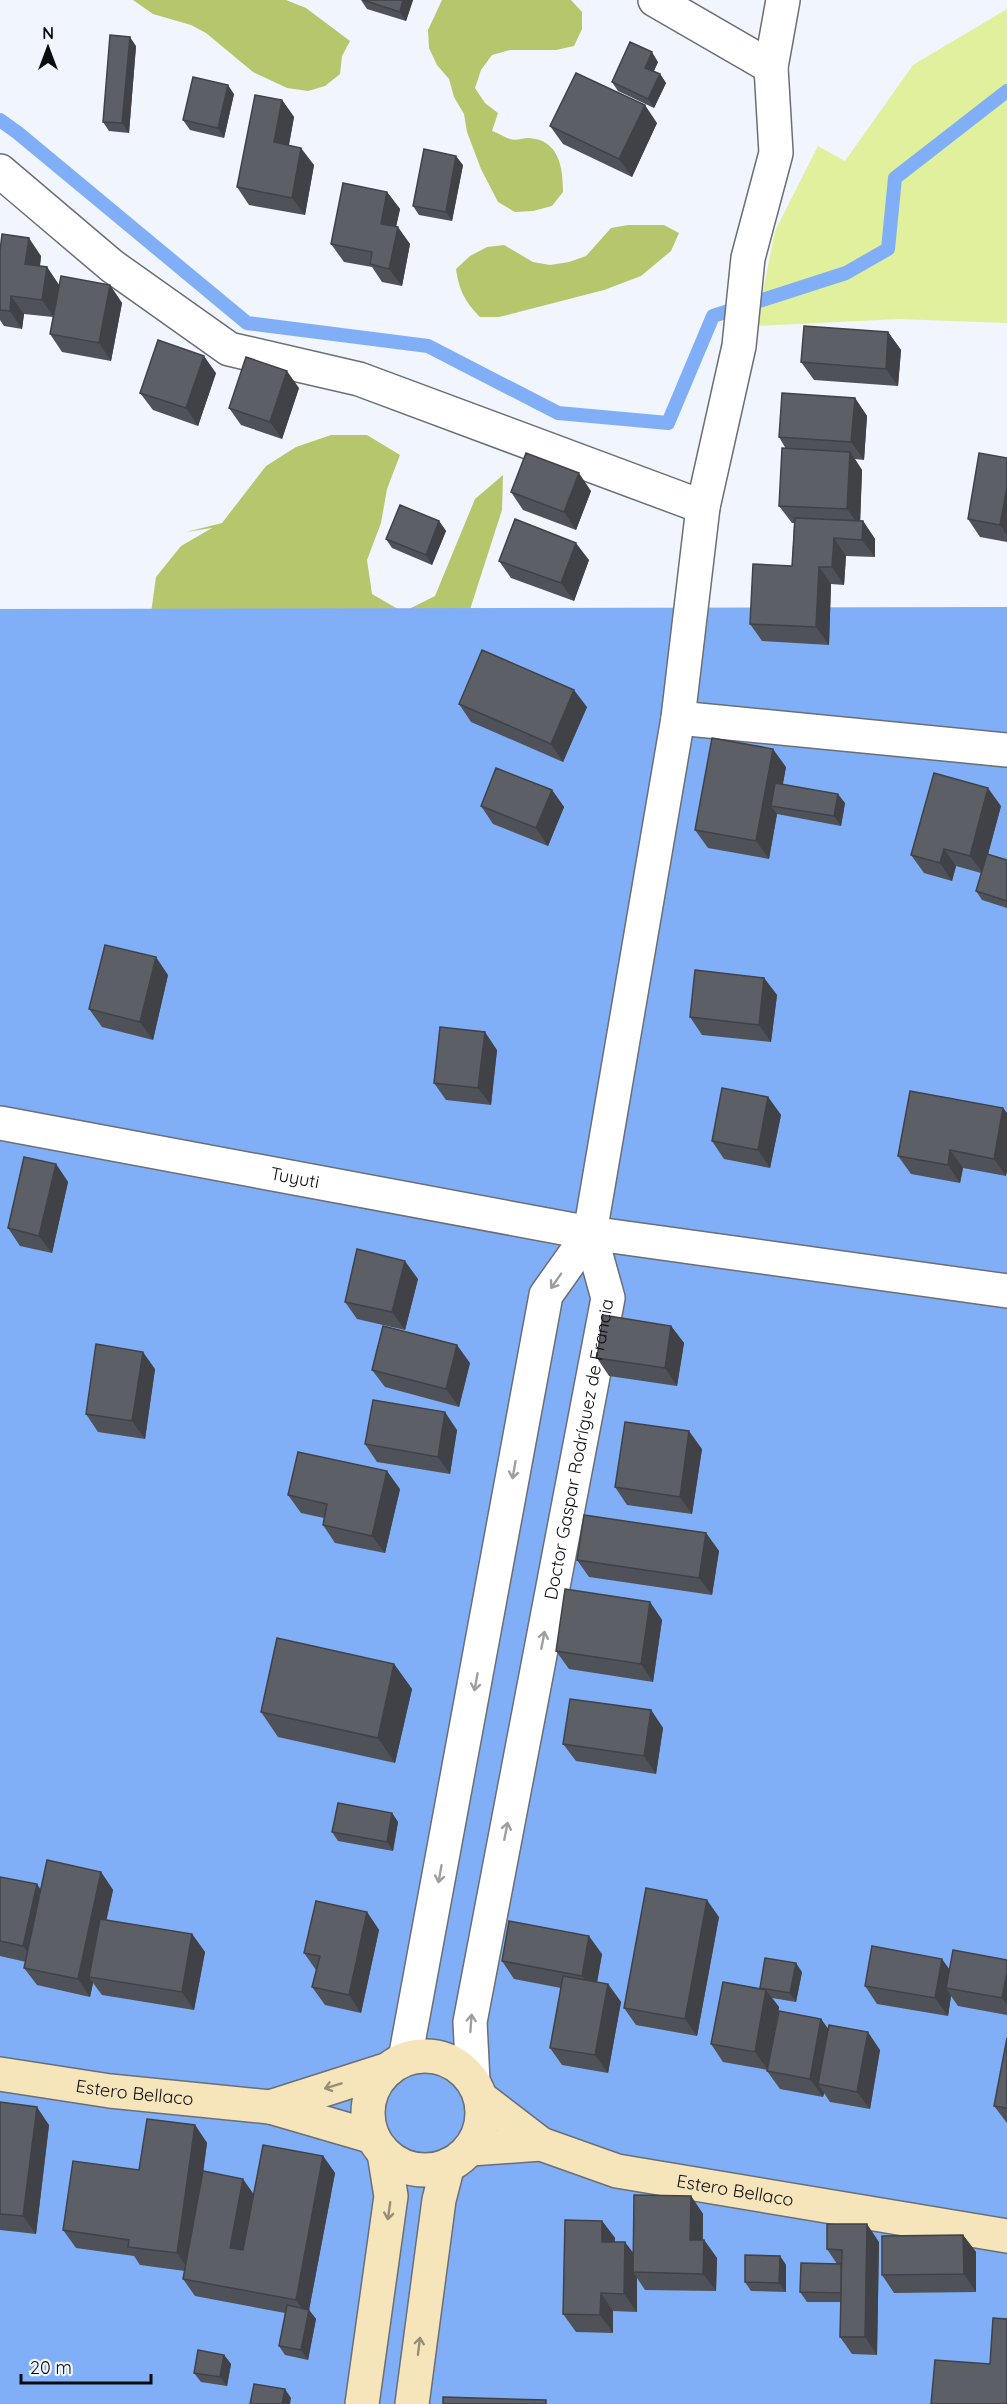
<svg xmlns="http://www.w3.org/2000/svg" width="1007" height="2404" viewBox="0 0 1007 2404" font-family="Quicksand,sans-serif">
<rect width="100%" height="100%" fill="#f1f5fd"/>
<!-- green -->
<path fill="#e0f09d" d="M1007,9V323L899,319L756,326L775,231L818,146L845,161L913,65Z"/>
<!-- forest -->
<path fill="#b6c66d" d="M133,0H286L306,8L350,41L342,56L340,74L325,86L308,91L287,88L253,72L206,33L191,25L153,14Z
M442,0H571L582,12V29L574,46L556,50H510L492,55L481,70L475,88L485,103L498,113L492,131C498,133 504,137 510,139C516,141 523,138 529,138C559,140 563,167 563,192L552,206L533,211L515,212L498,202L481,169L467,132L464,114L454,97L449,79L437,65L429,48L428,30Z
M628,225H664L679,233L671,251L641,276L604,290L499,317H480C465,302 459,290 456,269L470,256L487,247L504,245L533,262L550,265L569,262L586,256L611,228Z
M331,435H367L400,455L387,489L381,523L367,560L372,594L403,612L435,596L475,499L503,475L502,510L447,681L151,613L156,577L181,546L212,528L186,532L222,523L266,466L296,447Z"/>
<!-- water -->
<path fill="#81aff7" d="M1007,607V2404H0V609Z"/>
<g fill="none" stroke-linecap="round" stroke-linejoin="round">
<!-- stream -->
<path stroke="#81aff7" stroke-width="14" d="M0,120L18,133L247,323L428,346L558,413L668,423L713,316L846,273L888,249L895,178L1007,91"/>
<defs>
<g id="street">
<path d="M655,0L771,67"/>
<path d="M0,171L112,266L229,349L359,379L703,507"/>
<path d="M678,718L1007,750"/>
<path id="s1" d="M0,1123L590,1233L1007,1291"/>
<path d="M405,2059L546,1295L590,1233"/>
<path id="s2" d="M473,2081L470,2022L608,1298L590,1233L678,718L703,507L739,346L748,258L776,153L771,67L783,0"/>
</g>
<g id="secondary">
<circle cx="425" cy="2113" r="57"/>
<path id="s3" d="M0,2074L110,2091L270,2107L373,2137"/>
<path id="s4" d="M481,2098L541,2144L617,2171L1007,2236"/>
<path d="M270,2107L389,2069"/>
<path d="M471,2149L541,2144"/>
<path d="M362,2404L391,2196L384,2153"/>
<path d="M412,2404L439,2200L448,2165"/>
</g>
</defs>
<!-- street casing -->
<use href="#street" stroke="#6a6e75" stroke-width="36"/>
<!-- secondary casing -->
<use href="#secondary" stroke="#6a6e75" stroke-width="36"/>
<!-- street -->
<use href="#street" stroke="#fff" stroke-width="33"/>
<!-- secondary -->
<use href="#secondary" stroke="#f6e5bb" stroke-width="33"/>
</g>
<!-- wall -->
<path fill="#4f5258" d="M361,0H413L406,21L367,9Z
M136,46L129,133L109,131L103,122Z
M658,62L654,71L660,74L666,83L654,108L618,91L612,82Z
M234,94L224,138L190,130L183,120Z
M282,100L294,117L289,145L314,165L305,215L249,205L237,187Z
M657,123L632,177L563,144L550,126Z
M463,165L452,221L419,215L413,206Z
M387,192L400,209L396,226L410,244L402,286L382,282L372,267L344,262L331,244Z
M0,251L41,256L40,266L47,267L59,285H110L122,303L111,361L62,352L50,334L53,317L24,314L22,329L4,326L0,320Z
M888,332L901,350L898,386L814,380L801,362Z
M216,373L198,426L153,410L140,393Z
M299,388L282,439L241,425L229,408Z
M855,398L867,416L864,460L855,459L862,470L860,521H863L875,539V557L846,556L844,585L831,584L829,645L762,641L750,624L792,566L794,523H792L779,506L786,449L779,437Z
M1007,458V542L980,537L968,519Z
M591,491L576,530L523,510L511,492Z
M439,521L446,531L432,565L392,548L386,539Z
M589,560L574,601L511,578L499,561Z
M459,704L587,707L563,762L471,722Z
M786,767L783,784L845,803L841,826L777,814L769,859L708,848L695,830Z
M552,790L564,807L548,846L493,824L481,806Z
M1001,806L988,854L1007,860V908L982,900L976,891L981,873L956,866L952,881L924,873L911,855Z
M168,975L153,1040L102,1027L89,1009Z
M764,978L777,995L771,1042L702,1035L690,1017Z
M497,1050L491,1105L446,1100L434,1083Z
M768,1097L781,1115L770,1168L724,1159L712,1141Z
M1003,1108L1007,1113L1006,1176L963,1168L960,1183L911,1174L898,1156Z
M56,1164L68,1182L52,1253L20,1246L8,1228Z
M418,1279L405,1330L357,1319L345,1302Z
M671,1326L684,1343L677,1386L609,1376L597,1358Z
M470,1363L459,1407L385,1387L372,1370Z
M155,1369L145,1439L98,1432L86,1414Z
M457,1430L450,1474L377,1462L365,1444Z
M702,1449L692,1514L627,1505L615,1487Z
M400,1489L385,1553L335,1543L323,1525L324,1518L301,1513L288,1495Z
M706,1533L719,1551L712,1595L589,1577L577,1560Z
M650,1602L662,1620L653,1682L569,1669L556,1651Z
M394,1664L412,1689L395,1763L278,1737L261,1712Z
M651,1710L663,1728L656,1774L576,1761L563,1744Z
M392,1813L398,1822L393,1851L338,1841L332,1832Z
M101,1872L113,1890L106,1920L192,1934L205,1952L194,2010L102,1995L93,1983L90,1997L37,1985L24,1968L26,1962L0,1956V1877L41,1890Z
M367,1912L379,1930L361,2013L325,2005L312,1987L316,1970L304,1953Z
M719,1917L697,2036L636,2025L624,2008Z
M602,1954L597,1982L608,1984L621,2002L608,2073L562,2065L550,2048L561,1988L514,1979L502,1961Z
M1007,1960V2015L958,2006L951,1996L948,2016L877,2004L865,1986L949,1969Z
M802,1972L796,2002L772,1998L779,2007L768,2070L723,2062L711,2044L760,1989Z
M821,2019L828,2029L880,2050L870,2109L830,2102L824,2093L823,2097L780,2089L767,2071Z
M1007,2038V2123L994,2106Z
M0,2102L49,2125L36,2234L0,2230Z
M195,2125L207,2143L203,2174L254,2194L323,2156L335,2173L309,2310L316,2319L308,2360L285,2355L279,2346L285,2313L195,2296L183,2279L185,2271L140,2265L134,2256L76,2248L63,2230Z
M691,2196L703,2214V2240H704L717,2258L716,2291L645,2290L637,2278V2312L613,2311V2333L576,2332L563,2314L602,2221L615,2238V2242L633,2253Z
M963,2235L976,2252V2292L894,2293L882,2275Z
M879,2242L877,2355L852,2354L840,2337V2302H807L800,2292L837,2264L827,2249Z
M780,2256L786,2265V2292L751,2291L745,2282Z
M224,2355L231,2364L227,2386L201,2382L194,2373Z"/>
<!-- shaded-wall -->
<path fill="#404247" d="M403,0H413L406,21L400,12Z
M130,37L136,46L129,133L122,123Z
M652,52L658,62L651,77L645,68Z
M660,74L666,83L654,108L648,99Z
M228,85L234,94L224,138L218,128Z
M282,100L294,117L286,160L274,142Z
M645,105L657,123L632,177L619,159Z
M301,148L314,165L305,215L292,198Z
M456,156L463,165L452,221L446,212Z
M387,192L400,209L393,241L381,224Z
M398,227L410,244L402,286L389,269Z
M29,238L41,256L38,282L25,264Z
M47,267L59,285L54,317L42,300Z
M110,285L122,303L111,361L99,343Z
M11,296L24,314L22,329L10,311Z
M888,332L901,350L898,386L886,369Z
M204,356L216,373L198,426L186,408Z
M287,371L299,388L282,439L270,422Z
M855,398L867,416L864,460L851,442Z
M850,452L862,470L860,527L847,509Z
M579,473L591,491L576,530L564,512Z
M1007,487V535L1000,525Z
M439,521L446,531L432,565L426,555Z
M863,521L875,539V557L862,540Z
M834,538L846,556L844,585L832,567Z
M576,543L589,560L574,601L561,583Z
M819,567L831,584L829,645L816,627Z
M574,690L587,707L563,762L551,744Z
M773,749L786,767L778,807L771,806L777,814L769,859L756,841Z
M988,788L1001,806L983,873L970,856Z
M552,790L564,807L548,846L536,828Z
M838,794L845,803L841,826L834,816Z
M944,849L956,866L952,881L940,863Z
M156,957L168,975L153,1040L140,1022Z
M764,978L777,995L771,1042L759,1025Z
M485,1032L497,1050L491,1105L478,1088Z
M768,1097L781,1115L770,1168L758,1150Z
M1003,1108L1007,1113V1172L1006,1176L994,1159Z
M950,1150L963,1168L960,1183L948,1165Z
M56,1164L68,1182L52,1253L39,1236Z
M405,1261L418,1279L405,1330L392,1312Z
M671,1326L684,1343L677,1386L665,1368Z
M457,1345L470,1363L459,1407L446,1389Z
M143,1352L155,1369L145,1439L132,1421Z
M445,1412L457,1430L450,1474L438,1457Z
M689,1431L702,1449L692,1514L680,1497Z
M387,1471L400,1489L385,1553L372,1536Z
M706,1533L719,1551L712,1595L699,1578Z
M650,1602L662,1620L653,1682L641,1664Z
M394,1664L412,1689L395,1763L378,1738Z
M651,1710L663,1728L656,1774L644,1756Z
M392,1813L398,1822L393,1851L387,1842Z
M101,1872L113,1890L94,1978L89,1977L93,1983L90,1997L78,1979Z
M37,1884L49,1902L36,1964L23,1946Z
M707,1900L719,1917L697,2036L685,2019Z
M367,1912L379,1930L361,2013L349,1995Z
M192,1934L205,1952L194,2010L182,1992Z
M589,1936L602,1954L595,1994L582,1976Z
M942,1959L955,1977L946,1988L951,1996L948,2016L935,1998Z
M796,1963L802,1972L796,2002L790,1993Z
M1007,1973V2005L1002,1998Z
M608,1984L621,2002L608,2073L595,2055Z
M766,1990L779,2007L768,2070L755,2052Z
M821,2019L834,2037L818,2084L824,2093L823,2097L810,2079Z
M868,2032L880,2050L870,2109L857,2092Z
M37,2107L49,2125L36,2234L23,2216Z
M195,2125L207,2143L189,2271L177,2253Z
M323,2156L335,2173L309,2310L316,2319L308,2360L301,2350L308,2317L296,2300Z
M243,2179L255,2196L242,2265L230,2248Z
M691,2196L703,2214L702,2257L690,2240Z
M602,2221L615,2238L614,2259L602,2242Z
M867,2224L879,2242L877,2355L865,2337Z
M963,2235L976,2252V2292L964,2274Z
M704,2240L717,2258L716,2291L703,2274Z
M625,2242L638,2259L633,2272L637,2278V2312L624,2294Z
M780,2256L786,2265V2292L779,2283Z
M601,2293L613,2311V2333L600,2315Z
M224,2355L231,2364L227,2386L220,2377Z
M285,2389L291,2398L290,2404H282Z"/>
<!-- building -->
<path fill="#5c5f66" stroke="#404247" stroke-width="1.5" d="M363,0H403L400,12Z
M110,35L130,37L122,123L103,122Z
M630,42L652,52L645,68L660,74L648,99L612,82Z
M576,73L645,105L619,159L550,126Z
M193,77L228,85L218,128L183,120Z
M255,95L282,100L274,142L301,148L292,198L237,187Z
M424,149L456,156L446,212L413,206Z
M343,183L387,192L381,224L398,227L389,269L370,264L372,252L331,244Z
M2,234L29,238L25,264L47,267L42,300L11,296L10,311L0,310V251Z
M61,276L110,285L99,343L50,334Z
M804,326L888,332L886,369L801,362Z
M158,340L204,356L186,408L140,393Z
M246,357L287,371L270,422L229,408Z
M782,393L855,398L851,442L779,437Z
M782,448L850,452L847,509L779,506Z
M526,453L579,473L564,512L511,492Z
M979,453L1007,458V487L1000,525L968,519Z
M400,505L439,521L426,555L386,539Z
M795,518L863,521L862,540L834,538L832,567H819L816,627L750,624L753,564L792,566Z
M515,519L576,543L561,583L499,561Z
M482,650L574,690L551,744L459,704Z
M712,738L773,749L756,841L695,830Z
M496,768L552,790L536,828L481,806Z
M934,773L988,788L970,856L944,849L940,863L911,855Z
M775,783L838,794L834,816L771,806Z
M987,854L1007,860V901L976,891Z
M105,945L156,957L140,1022L89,1009Z
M695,970L764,978L759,1025L690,1017Z
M440,1027L485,1032L478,1088L434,1083Z
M722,1088L768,1097L758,1150L712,1141Z
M910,1091L1003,1108L994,1159L950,1150L948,1165L898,1156Z
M24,1157L56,1164L39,1236L8,1228Z
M357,1249L405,1261L392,1312L345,1302Z
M603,1315L671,1326L665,1368L597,1358Z
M383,1326L457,1345L446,1389L372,1370Z
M96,1344L143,1352L132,1421L86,1414Z
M373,1400L445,1412L438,1457L365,1444Z
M625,1422L689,1431L680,1497L615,1487Z
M298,1452L387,1471L372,1536L323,1525L327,1504L288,1495Z
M584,1515L706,1533L699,1578L577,1560Z
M565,1589L650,1602L641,1664L556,1651Z
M277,1638L394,1664L378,1738L261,1712Z
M570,1699L651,1710L644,1756L563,1744Z
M338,1803L392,1813L387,1842L332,1832Z
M47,1860L101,1872L78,1979L24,1968Z
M0,1877L37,1884L23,1946L0,1941Z
M646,1888L707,1900L685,2019L624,2008Z
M316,1901L367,1912L349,1995L312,1987L320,1956L304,1953Z
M100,1919L192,1934L182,1992L89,1977Z
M509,1921L589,1936L582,1976L502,1961Z
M872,1946L942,1959L935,1998L865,1986Z
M953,1950L1007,1960V1973L1002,1998L946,1988Z
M765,1958L796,1963L790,1993L760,1988Z
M563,1976L608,1984L595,2055L550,2048Z
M723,1982L766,1990L755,2052L711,2044Z
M779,2011L821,2019L810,2079L767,2071Z
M829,2025L868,2032L857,2092L818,2084Z
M1007,2038V2108L994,2106Z
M0,2102L37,2107L23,2216L0,2214Z
M147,2119L195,2125L177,2253L128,2247L129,2240L63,2230L73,2161L139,2170Z
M263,2145L323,2156L296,2300L183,2279L203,2171L243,2179L230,2248L243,2250Z
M634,2195L691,2196L690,2240H704L703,2274L633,2272Z
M565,2220L602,2221V2242H625L624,2294L601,2293L600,2315L563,2314Z
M827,2224H867L865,2337H840L842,2250L827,2249Z
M963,2235L964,2274L882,2275V2236Z
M745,2255L780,2256L779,2283L745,2282Z
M801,2263L841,2264V2293L800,2292Z
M287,2305L309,2310L301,2350L279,2346Z
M993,2318L1007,2319V2404H931L935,2360L990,2364Z
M198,2350L224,2355L220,2377L194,2373Z
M254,2384L285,2389L282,2404H250Z
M443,2397L546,2400V2404H443Z"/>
<!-- one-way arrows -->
<defs><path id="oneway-shaft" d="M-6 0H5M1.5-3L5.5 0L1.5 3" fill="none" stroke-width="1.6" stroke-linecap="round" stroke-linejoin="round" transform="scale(1.5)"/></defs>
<g stroke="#9d9e9f">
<use href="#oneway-shaft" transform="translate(556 1281) rotate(125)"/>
<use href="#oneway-shaft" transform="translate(514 1470) rotate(100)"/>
<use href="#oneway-shaft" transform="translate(543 1640) rotate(-79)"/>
<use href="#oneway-shaft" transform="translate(476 1682) rotate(100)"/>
<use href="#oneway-shaft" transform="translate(506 1831) rotate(-79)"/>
<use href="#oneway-shaft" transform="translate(440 1874) rotate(100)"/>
<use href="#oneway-shaft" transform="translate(471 2023) rotate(-86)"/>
</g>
<g stroke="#988e76">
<use href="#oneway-shaft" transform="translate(333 2086) rotate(163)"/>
<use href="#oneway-shaft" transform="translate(389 2211) rotate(98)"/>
<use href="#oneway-shaft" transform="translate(419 2346) rotate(-83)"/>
</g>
<g text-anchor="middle" stroke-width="4.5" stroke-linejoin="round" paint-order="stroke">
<!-- street labels -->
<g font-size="18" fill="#0b0c0f" stroke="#f1f5fd">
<text dy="6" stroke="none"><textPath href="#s1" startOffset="300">Tuyuti</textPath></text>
<text dy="6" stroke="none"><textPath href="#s2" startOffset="642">Doctor Gaspar Rodríguez de Francia</textPath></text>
<text dy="6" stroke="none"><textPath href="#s3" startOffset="136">Estero Bellaco</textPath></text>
<text dy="6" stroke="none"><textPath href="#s4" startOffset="276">Estero Bellaco</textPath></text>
</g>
</g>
<!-- north arrow -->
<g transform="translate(48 48)" stroke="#f1f5fd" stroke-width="4.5" paint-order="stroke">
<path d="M0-4.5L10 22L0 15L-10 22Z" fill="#0b0c0f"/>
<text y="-9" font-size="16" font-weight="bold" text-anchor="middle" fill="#0b0c0f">N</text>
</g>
<!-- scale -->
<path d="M21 2374v9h130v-9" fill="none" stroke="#0b0c0f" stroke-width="3"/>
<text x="30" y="2374" font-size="18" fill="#0b0c0f" stroke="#f1f5fd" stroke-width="4.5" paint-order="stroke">20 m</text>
</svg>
